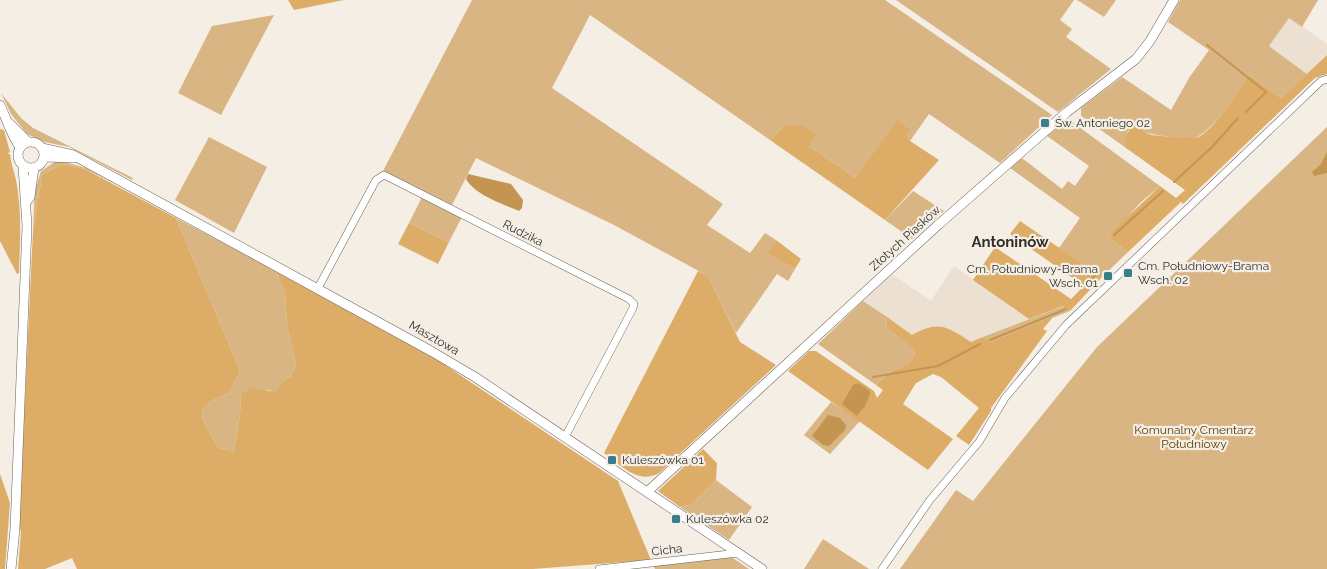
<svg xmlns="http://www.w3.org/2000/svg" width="1327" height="569" viewBox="0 0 1327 569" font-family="Raleway,sans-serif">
<rect width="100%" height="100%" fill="#f4eee5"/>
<!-- built -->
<path fill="#ebe0d2" d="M1289,17L1327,44V54L1307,74L1269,46Z
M954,266L1029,319L971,343L958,334L912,335L863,301L892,274L931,301Z"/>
<!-- green -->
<path fill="#d9b584" d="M472,0H885L1052,115L1000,163L929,114L910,141L907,134L856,178L809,146L785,125L770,140L590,15L552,88L723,204L707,225L750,253L765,233L776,240L769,253L795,269L788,281L777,274L736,333L708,276L614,225L476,158L452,205L383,171Z
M896,0H1074L1060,20L1072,29L1066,37L1111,69L1058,112Z
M1077,0H1116L1104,17Z
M1180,0H1318L1302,27L1289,18L1269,46L1307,74L1281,98L1249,75C1239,91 1212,133 1194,138C1191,139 1170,137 1164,136C1151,135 1141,129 1128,130L1126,148L1081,116V108L1122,77L1171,110L1189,78L1209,50L1168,22Z
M274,15L221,115L178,93L212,26Z
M1,93L21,118L33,128L133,178L132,180L69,147L45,142L27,134L11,114Z
M1068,119L1160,186L1141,202L1109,238L1128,252L1102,277L1059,248L1080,218L1010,168L1022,158L1062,189L1068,181L1075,186L1089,166L1047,136Z
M1327,127V569H900L956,490L973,501L1097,347Z
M209,137L267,167L234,233L175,200Z
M58,160L86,168L114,183L85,169L62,164L42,175L33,231L35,184H37L41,171Z
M913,191L944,211L912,239L885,220Z
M422,197L462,217L449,242L409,223Z
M176,218L276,271L285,293L287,326L296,365L291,376L281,382L276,393L269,390L241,394L240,414L234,452L219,448C201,418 189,408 229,393L240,371Z
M863,301L887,317L886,327L915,349L916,353L909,363L890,372L876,385L818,344Z
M1064,306L1070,311L990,342L983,337Z
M831,402L860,421L830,454L804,435Z
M716,480L752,507L729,540L680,507L692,504Z
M823,539L869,569H804Z
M730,556L749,569H655L654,566Z"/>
<!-- forest -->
<path fill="#ddad67" d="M288,0H344L294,10Z
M1327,55V74L1315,78L1183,204L1181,202L1128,252L1109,238L1117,227L1160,186L1176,198L1185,190L1126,148L1125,140L1131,125C1138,128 1145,133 1152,135C1159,136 1193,139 1198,137C1213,131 1239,90 1249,75L1281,98Z
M897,120L910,130L907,134L910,141L939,160L885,220L770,140L785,125L803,126L816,135L809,146L856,178Z
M0,129L4,130L10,152L7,154H10C11,164 14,171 16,180C22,210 20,243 19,273L17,274L0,241Z
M62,164L85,169L176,218L240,371L229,393C189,408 201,418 219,448L234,452L240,414L241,394L253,388L276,392L281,382L291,376L296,365L287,326L285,293L276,271L439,361L618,481L651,560L533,569H77L72,558L45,569H18L21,532L19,525L33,231L42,175Z
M1020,221L1102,277L1070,311L1063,306L1029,319L973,280L995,247L1071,299L1084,286L1010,234Z
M409,223L449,242L438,264L398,244Z
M776,240L801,259L795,269L768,253Z
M698,271L708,276L740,342L776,365L659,473C638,485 621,465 604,453Z
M887,317L912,335C938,320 947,326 971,342L983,337L990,342L1053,317L1043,329L1047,331L991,408V411L969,445L956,436L979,408L941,377L933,374L916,383L903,404L953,439L928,470L788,371L809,351H816L874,391L877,398L883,390L876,385L890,372L909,363L916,353L914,349L886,327Z
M703,449L717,463L716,480L692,504L680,507L658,491Z
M0,474L10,503L5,569H0Z"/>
<!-- water -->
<path fill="#c49550" d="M1327,152V173L1314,176L1312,172L1321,164Z
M468,174L511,184L523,200L522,208L519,211C503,204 475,195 466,179Z
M858,383L869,390L870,394L865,406L857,416L842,404L853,385Z
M828,415L840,418L846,425L845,430L829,446L823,445L812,436Z"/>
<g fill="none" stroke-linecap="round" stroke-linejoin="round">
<!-- stream -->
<path stroke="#c49550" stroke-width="2" d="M1207,45L1266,92L1246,112
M1174,182L1212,147L1238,118
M1114,235L1163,191
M1090,283L1096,273
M990,340L1066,309
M873,377L938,366L980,344"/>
<defs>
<path id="minor" d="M318,288L376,180L384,175L629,299L634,304L633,308L565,437
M599,569L738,553
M882,569L930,500L979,442L1005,398L1066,325L1321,81L1327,79"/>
<path id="tertiary" d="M0,105C7,120 11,135 20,147
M9,123L28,142
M18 155a13 13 0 1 1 26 0a13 13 0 1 1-26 0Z
M42,148L73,155L431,351L475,377L762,569
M44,157L74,158
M27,201L30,197L34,168
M647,492L938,225L1067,112L1136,59L1150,41L1174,0
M11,569L15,529L27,226L23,166"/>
</defs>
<!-- minor casing -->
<use href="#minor" stroke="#68635c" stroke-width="8"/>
<!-- tertiary casing -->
<use href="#tertiary" stroke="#68635c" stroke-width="10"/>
<!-- minor -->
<use href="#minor" stroke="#fff" stroke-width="7"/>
<!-- tertiary -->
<use href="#tertiary" stroke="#fff" stroke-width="9"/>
</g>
<!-- markers -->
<g fill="#397e8c" stroke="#f4eee5" stroke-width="2">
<rect x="1040" y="118" width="10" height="10" rx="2.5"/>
<rect x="1123" y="268" width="10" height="10" rx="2.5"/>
<rect x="1103" y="271" width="10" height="10" rx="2.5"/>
<rect x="607" y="455" width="10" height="10" rx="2.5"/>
<rect x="671" y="514" width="10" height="10" rx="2.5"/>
</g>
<g text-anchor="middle" stroke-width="4.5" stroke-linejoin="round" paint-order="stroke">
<!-- poi labels -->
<g font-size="12" fill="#33312e" stroke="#f4eee5" text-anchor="start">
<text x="1055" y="127">Św. Antoniego 02</text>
<text x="1138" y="270">Cm. Południowy-Brama<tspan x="1138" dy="14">Wsch. 02</tspan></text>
<text x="1098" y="273" text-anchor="end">Cm. Południowy-Brama<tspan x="1098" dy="14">Wsch. 01</tspan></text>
<text x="622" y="464">Kuleszówka 01</text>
<text x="686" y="523">Kuleszówka 02</text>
</g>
<!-- street labels -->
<g font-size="12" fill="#33312e" stroke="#f4eee5">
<text transform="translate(523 233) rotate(27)" y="4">Rudzika</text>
<text transform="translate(905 238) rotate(-42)" y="4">Złotych Piasków</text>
<text transform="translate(434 338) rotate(30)" y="4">Masztowa</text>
<text transform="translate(667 550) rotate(-7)" y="4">Cicha</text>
</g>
<!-- park labels -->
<g font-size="12" fill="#593a00" stroke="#f4eee5">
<text x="1194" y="434">Komunalny Cmentarz<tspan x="1194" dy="14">Południowy</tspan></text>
</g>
<!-- quarter labels -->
<g font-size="15" font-weight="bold" fill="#343029" stroke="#f4eee5">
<text x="1010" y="247">Antoninów</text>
</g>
</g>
</svg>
